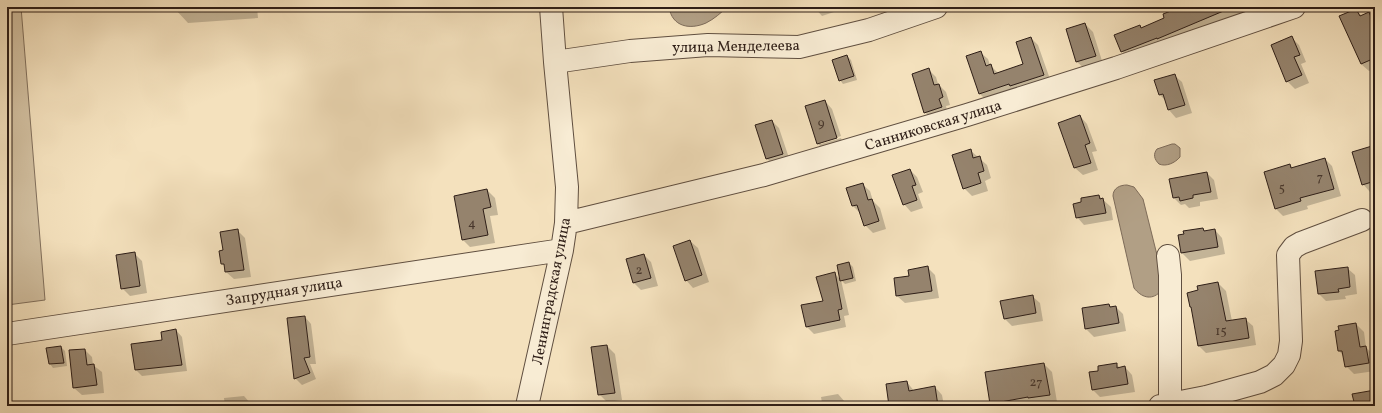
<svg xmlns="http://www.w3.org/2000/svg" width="1382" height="413" viewBox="0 0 1382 413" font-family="Vollkorn,serif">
<rect width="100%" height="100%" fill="#f4e1bd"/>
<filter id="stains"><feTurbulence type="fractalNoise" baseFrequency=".005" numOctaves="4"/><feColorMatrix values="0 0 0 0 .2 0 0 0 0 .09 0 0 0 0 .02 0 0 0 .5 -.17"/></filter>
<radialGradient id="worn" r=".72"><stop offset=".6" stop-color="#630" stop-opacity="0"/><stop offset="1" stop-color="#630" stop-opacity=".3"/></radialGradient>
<!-- green -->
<path fill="#d2c0a1" stroke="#806f5c" d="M7,7H21L45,300L7,305Z"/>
<!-- water -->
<path fill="#b19f85" stroke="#7d6b59" d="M669,7H727C721,13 714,19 706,23C690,30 672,27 669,7Z
M1172,144H1175L1180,148V157C1175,163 1166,167 1159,164C1154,159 1153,154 1157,149Z
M1127,185L1134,187L1143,199L1161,271L1160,292C1151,301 1141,297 1134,288L1113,196C1113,188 1120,185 1127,185Z"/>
<!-- shadow -->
<path fill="#0003" d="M175,7H257L258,18L188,23L175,9Z
M814,7H846V8L822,16Z
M1168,7H1263L1127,57L1122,51L1139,26L1142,28L1165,18L1170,13Z
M1356,10L1362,16L1368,14L1375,20V69L1369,71L1361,64Z
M1085,24L1093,32L1103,64L1085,69L1077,62L1067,30Z
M1031,38L1038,45L1051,82L987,101L979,93L980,52L988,59L990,65L998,73L1025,65Z
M1292,38L1299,45L1306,62L1301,64L1309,83L1295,89L1287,81Z
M847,56L851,60L857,80L843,84L840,80Z
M929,70L936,77L938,84L946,92L950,105L946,106L948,115L933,120L925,112Z
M1174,75L1182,82L1192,113L1176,118L1169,110L1166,101L1160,95Z
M825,101L832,109L841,136L821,142V144L841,138L844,146L826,151L818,144L806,107Z
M1080,116L1087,124L1097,151L1092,152L1098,170L1083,175L1075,168L1060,123Z
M772,121L779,128L790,161L775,166L767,159Z
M1372,147L1375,150V190L1370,192L1363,184Z
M970,150L987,165L991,178L985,181L988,191L972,196L964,188Z
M1325,159L1332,166L1341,196L1307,206L1308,209L1283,216L1275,208L1290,165L1293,168Z
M910,170L917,177L923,192L918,194L923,208L911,212L904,204Z
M1207,173L1214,180L1218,199L1200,202V206L1189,208L1185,204L1181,205L1174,198Z
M862,184L870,191L873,201L880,208L886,229L873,233L865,225L860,213L853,206Z
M487,190L495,198L498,215L490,216L495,243L470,247L463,240Z
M1099,196L1111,207L1113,220L1084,225L1077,217Z
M1203,229L1206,232L1215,230L1222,238L1225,254L1190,261L1182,253L1180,236Z
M237,230L245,238L251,277L234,279L226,272V267L222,264L224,251Z
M690,241L698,248L709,282L693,288L686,280Z
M134,253L142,261L147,293L130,296L122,288Z
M644,255L651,262L658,286L641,290L634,283Z
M849,263L853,267L856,281L845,284L841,280L849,315L844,316L846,327L814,334L807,327L802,306L824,302L834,273L841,280Z
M927,267L935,275L939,298L905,303L897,296L895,279L910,276Z
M1347,268L1355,275L1357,294L1345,296L1346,299L1326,301L1319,294Z
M1218,283L1226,291L1232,321L1245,319L1253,326L1256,345L1206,353L1199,346L1193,309L1191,307L1200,291Z
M1032,296L1040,303L1043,321L1012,326L1005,319Z
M1109,305L1112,308L1116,307L1123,314L1126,331L1094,337L1086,329L1083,309Z
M305,317L311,324L316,364H310L316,379L302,385L295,378Z
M1356,324L1364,332L1366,347L1373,355L1375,371L1354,374L1346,366L1344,356L1339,351Z
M176,330L182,337L187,371L142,376L136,370L132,345L163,341Z
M607,346L615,354L622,400L607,402L599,394Z
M61,347L65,351L67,366L53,368L50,364L48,349Z
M85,350L92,357L93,365L102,372L104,393L82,395L74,388Z
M1044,364L1052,372L1057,402L1026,406H994L991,403Z
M1116,364L1120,368L1125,367L1132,375L1135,392L1100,397L1093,390L1100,371Z
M907,382L914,391L935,387L942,395L944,406H890Z
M838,394L845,402L846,406H816V404L822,403L821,397Z
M244,396L251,404V406H225L224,398Z"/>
<!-- building -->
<path fill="#95836d" stroke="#2e1e17" d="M1181,7H1233L1157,39V38L1121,52L1114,35L1140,25L1141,28L1164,18L1163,14Z
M1356,9L1360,16L1369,12L1375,27V58L1361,64L1339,16Z
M1085,23L1096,56L1076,62L1066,29Z
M1292,36L1300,55L1294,57L1302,75L1286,82L1271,45Z
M1031,37L1044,75L1010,86L1009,84L979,94L966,56L981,51L986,66L991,64L994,74L1023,64L1016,42Z
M847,55L854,76L839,81L832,60Z
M929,68L934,85L939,84L943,97L939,99L942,107L924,113L912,74Z
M1175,74L1185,105L1168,110L1163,94L1159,95L1154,80Z
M825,100L837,138L817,144L805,106Z
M1080,115L1090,143L1085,145L1091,163L1074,168L1058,123Z
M772,120L783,154L766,159L755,125Z
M1372,146L1375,155V181L1362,185L1352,152Z
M971,149L973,158L980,156L984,171L978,173L981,183L963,189L952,155Z
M1325,158L1334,189L1300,198L1301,201L1275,209L1264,172L1290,164L1291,168Z
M910,169L916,185L912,186L917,200L903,205L892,175Z
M1207,172L1211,192L1193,195V198L1180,201L1179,197L1173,198L1169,179Z
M863,183L868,200L872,199L879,221L864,226L857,205L852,206L846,188Z
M487,189L491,207L483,209L488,235L462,240L454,196Z
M1099,195L1100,199L1103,198L1106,213L1076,218L1073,204L1081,202V198Z
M1203,228L1204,231L1215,229L1218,247L1181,253L1178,235L1184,234L1183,231Z
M238,229L244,270L225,272L224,264H221L219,251L223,250L220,232Z
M690,240L702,275L685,281L673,246Z
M135,252L140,286L121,289L116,255Z
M644,254L651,278L633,283L626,259Z
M849,262L853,278L840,281L837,265Z
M928,266L932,291L896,296L894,278L909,276L908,270Z
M1348,267L1350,287L1338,289L1339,292L1318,294L1315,271Z
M835,272L842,309L838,310L840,320L806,327L801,305L823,301L816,277Z
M1218,282L1226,321L1246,318L1249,338L1198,346L1191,307H1190L1187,293L1198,290L1197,286Z
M1033,295L1036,313L1004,319L1000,301Z
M1109,304L1110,307L1116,306L1119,323L1085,329L1082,308Z
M305,316L310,357L304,358L310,373L294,379L287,318Z
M1356,323L1360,347L1366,346L1369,363L1345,367L1342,351H1338L1335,331L1339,330L1338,326Z
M176,329L182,365L135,370L131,344L162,340L161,332Z
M607,345L615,393L598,395L591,347Z
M61,346L64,363L49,364L46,348Z
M85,349L87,365L94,364L97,385L73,388L69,350Z
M1044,363L1050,395L1028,398V397L990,404L985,372Z
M1117,363V368L1125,366L1128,384L1092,390L1089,372L1098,371V366Z
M907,381L909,391L935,386L938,406H889L886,384Z
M1375,390V406H1355L1352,394Z"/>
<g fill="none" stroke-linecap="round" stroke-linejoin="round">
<defs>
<path id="minor" d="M555,62L630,51L708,45L799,47L869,30L936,7
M566,223L764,175L967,115L1116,68L1294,7
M1168,256L1170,275V406
M7,334L562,250
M527,406L562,250L566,223L567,187L555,62L551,7
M1160,406L1206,397L1260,382L1274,375L1284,365L1289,355L1291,341L1288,255L1294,247L1301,243L1362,220"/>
</defs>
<!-- minor casing -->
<use href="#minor" stroke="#604f40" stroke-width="24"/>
<!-- minor -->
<use href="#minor" stroke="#f8ecd4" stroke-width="22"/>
</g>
<g text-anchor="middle" stroke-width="3.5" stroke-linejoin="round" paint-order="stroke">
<!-- number labels -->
<g font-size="13" fill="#48372c">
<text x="821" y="127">9</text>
<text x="1320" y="181">7</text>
<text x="1282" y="192">5</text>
<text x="472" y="227">4</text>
<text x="639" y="274">2</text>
<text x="1221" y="335">15</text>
<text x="1036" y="386">27</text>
</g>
<!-- street labels -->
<g font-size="15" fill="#2e1e17" stroke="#f8ecd4">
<text transform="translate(736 46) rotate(-1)" y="5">улица Менделеева</text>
<text transform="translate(933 125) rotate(-17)" y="5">Санниковская улица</text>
<text transform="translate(284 291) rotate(-9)" y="5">Запрудная улица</text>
<text transform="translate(551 291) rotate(-79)" y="5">Ленинградская улица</text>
</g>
</g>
<!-- margin -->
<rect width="1382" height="413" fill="none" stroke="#f4e1bd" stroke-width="24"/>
<rect x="8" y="8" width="1366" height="397" fill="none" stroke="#2e1e17" stroke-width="2"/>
<rect x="12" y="12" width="1358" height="389" fill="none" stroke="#2e1e17"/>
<rect width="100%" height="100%" filter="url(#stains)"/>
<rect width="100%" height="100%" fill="url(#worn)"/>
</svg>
